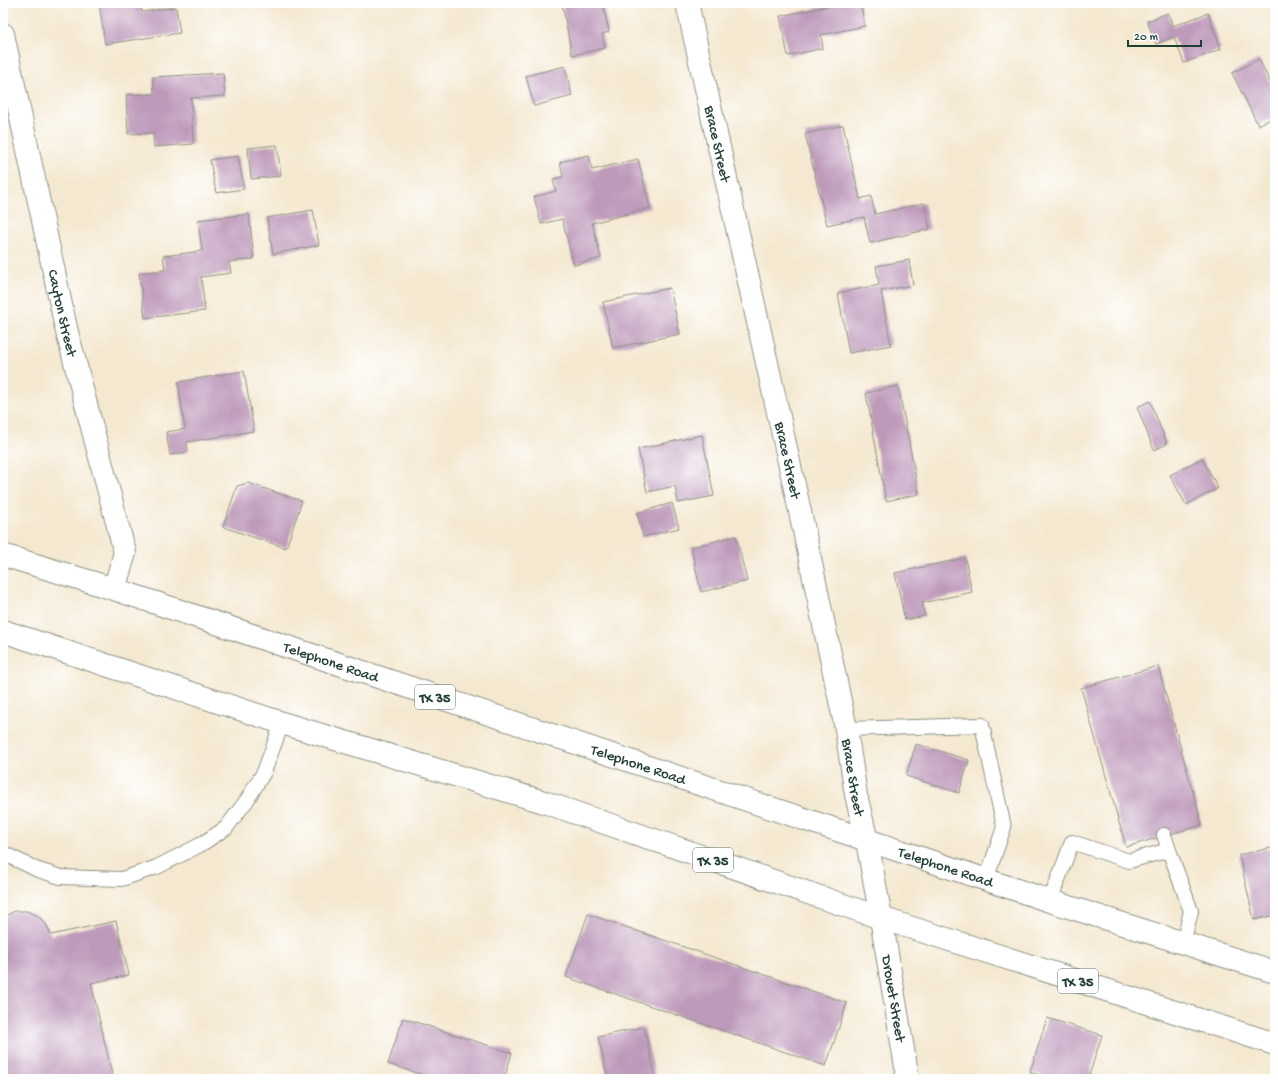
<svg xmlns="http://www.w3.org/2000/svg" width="1278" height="1082" viewBox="0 0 1278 1082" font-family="'Gochi Hand',sans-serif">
<rect width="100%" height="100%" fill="#fff"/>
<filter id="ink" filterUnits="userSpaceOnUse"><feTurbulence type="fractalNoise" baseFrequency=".025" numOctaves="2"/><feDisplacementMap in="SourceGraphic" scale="8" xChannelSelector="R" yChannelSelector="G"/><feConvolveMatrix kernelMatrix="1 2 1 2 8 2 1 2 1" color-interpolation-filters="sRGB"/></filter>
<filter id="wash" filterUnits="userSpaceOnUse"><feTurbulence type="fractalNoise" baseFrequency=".012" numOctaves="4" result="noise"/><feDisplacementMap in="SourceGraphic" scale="16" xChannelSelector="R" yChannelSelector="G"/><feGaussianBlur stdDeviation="0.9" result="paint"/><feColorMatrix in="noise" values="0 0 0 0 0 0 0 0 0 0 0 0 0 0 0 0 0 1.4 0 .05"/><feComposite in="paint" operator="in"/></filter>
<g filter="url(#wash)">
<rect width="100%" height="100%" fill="#f4e8d0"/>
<g id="blocks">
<!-- building -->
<path fill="#bd99ba" d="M99,3H140L142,12L176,7L180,33L105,44Z
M562,3L603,4L609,32L602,34L605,48L572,55Z
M842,3H860L865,26L821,35L823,48L788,56L780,16Z
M1168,13L1173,26L1208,13L1221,49L1184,63L1174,37L1156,44L1147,21Z
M1259,59L1275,92V117L1258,125L1232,73Z
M565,66L572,96L534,106L526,76Z
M223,73L225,96L191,98L193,144L154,147L153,133L128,134L126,95L154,94L153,77Z
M843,125L860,199L871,196L875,214L924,203L930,229L870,243L864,217L827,225L805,134Z
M277,145L281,176L251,179L248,148Z
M589,155L592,170L638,159L650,208L592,223L601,258L574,265L562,219L541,224L534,197L556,191L553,179L563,177L560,162Z
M238,156L244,189L216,193L210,160Z
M313,210L319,245L273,254L267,218Z
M249,214L254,259L229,262L231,273L201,277L205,311L145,318L139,273L165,270L163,256L202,251L198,220Z
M909,260L913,285L881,291L891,345L849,353L838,293L879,285L876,266Z
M670,288L680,334L613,348L603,302Z
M244,371L254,431L187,442L188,452L170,455L166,432L185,429L178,382Z
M898,386L919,494L886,501L866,393Z
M1150,401L1167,444L1154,450L1137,407Z
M702,435L714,496L678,503L675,486L647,492L638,449Z
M1202,458L1218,488L1186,505L1170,475Z
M248,483L302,501L286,548L223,527L237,486Z
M672,503L679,528L643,537L637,513Z
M736,536L747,581L701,592L691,547Z
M965,558L972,592L922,603L925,616L905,620L895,573Z
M1158,666L1202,825L1126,847L1081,688Z
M916,744L969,760L959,793L906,776Z
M1275,847V915L1254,920L1239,855Z
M15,911H27L38,916L46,924L51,935L116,921L129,975L91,983L113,1079H3V917Z
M588,914L847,1003L826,1066L566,977Z
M403,1018L512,1053L504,1079H436L388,1064Z
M1047,1018L1102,1035L1088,1079H1051L1030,1072Z
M644,1027L656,1079H608L598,1037Z"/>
</g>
</g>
<g filter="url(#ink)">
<use href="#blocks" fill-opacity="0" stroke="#8a9282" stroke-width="1"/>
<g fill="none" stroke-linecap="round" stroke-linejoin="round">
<defs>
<path id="service" d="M846,729L982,725L1004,827L986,880
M1164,835L1169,850
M3,853L38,870L61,877L122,879L157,867L200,845L226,828L247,800L264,772L282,723
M1050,901L1072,842L1129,861L1169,850L1191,911L1183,943"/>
<g id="minor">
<path id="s1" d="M687,3L799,507L846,729L856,795L867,841L881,918L908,1079"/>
<path id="s2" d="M3,34L66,328L125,553L114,589"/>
</g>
<g id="primary">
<path id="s3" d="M3,555L114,589L1050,901L1275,972"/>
<path d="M3,631L282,723L544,802L881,918L1275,1044"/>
</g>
</defs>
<!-- service casing -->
<use href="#service" stroke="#8a9282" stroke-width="16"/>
<!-- minor casing -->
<use href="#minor" stroke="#8a9282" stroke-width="24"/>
<!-- primary casing -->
<use href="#primary" stroke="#8a9282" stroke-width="24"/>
<!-- service -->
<use href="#service" stroke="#fff" stroke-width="14"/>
<!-- minor -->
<use href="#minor" stroke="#fff" stroke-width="22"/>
<!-- primary -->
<use href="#primary" stroke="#fff" stroke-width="22"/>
</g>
</g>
<g text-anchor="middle" stroke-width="3.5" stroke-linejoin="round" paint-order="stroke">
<!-- shield labels -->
<g fill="#fff" stroke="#627771" stroke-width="1">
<rect x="415" y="685" width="40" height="24" rx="3"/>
<rect x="693" y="848" width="40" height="24" rx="3"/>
<rect x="1058" y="969" width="40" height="24" rx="3"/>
</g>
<g font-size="14" font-weight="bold" fill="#1f3d34">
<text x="435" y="702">TX 35</text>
<text x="713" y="865">TX 35</text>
<text x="1078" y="986">TX 35</text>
</g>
<!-- street labels -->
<g font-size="15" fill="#1f3d34" stroke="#fff">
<text dy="5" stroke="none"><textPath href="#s1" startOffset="144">Brace Street</textPath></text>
<text dy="5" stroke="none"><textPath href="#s2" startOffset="285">Cayton Street</textPath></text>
<text dy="5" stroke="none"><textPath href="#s1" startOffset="468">Brace Street</textPath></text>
<text dy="5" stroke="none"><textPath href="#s3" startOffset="345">Telephone Road</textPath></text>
<text dy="5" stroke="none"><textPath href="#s3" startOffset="669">Telephone Road</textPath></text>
<text dy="5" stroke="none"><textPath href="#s1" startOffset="792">Brace Street</textPath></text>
<text dy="5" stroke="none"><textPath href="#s3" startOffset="993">Telephone Road</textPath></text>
<text dy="5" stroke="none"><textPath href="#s1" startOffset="1017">Drouet Street</textPath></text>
</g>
</g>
<!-- margin -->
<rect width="1278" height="1082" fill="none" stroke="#fff" stroke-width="16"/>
<!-- scale -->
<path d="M1128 40v6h73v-6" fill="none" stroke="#1f3d34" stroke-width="2"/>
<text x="1134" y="40" font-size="12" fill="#1f3d34" stroke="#ffffff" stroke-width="3" paint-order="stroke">20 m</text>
</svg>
